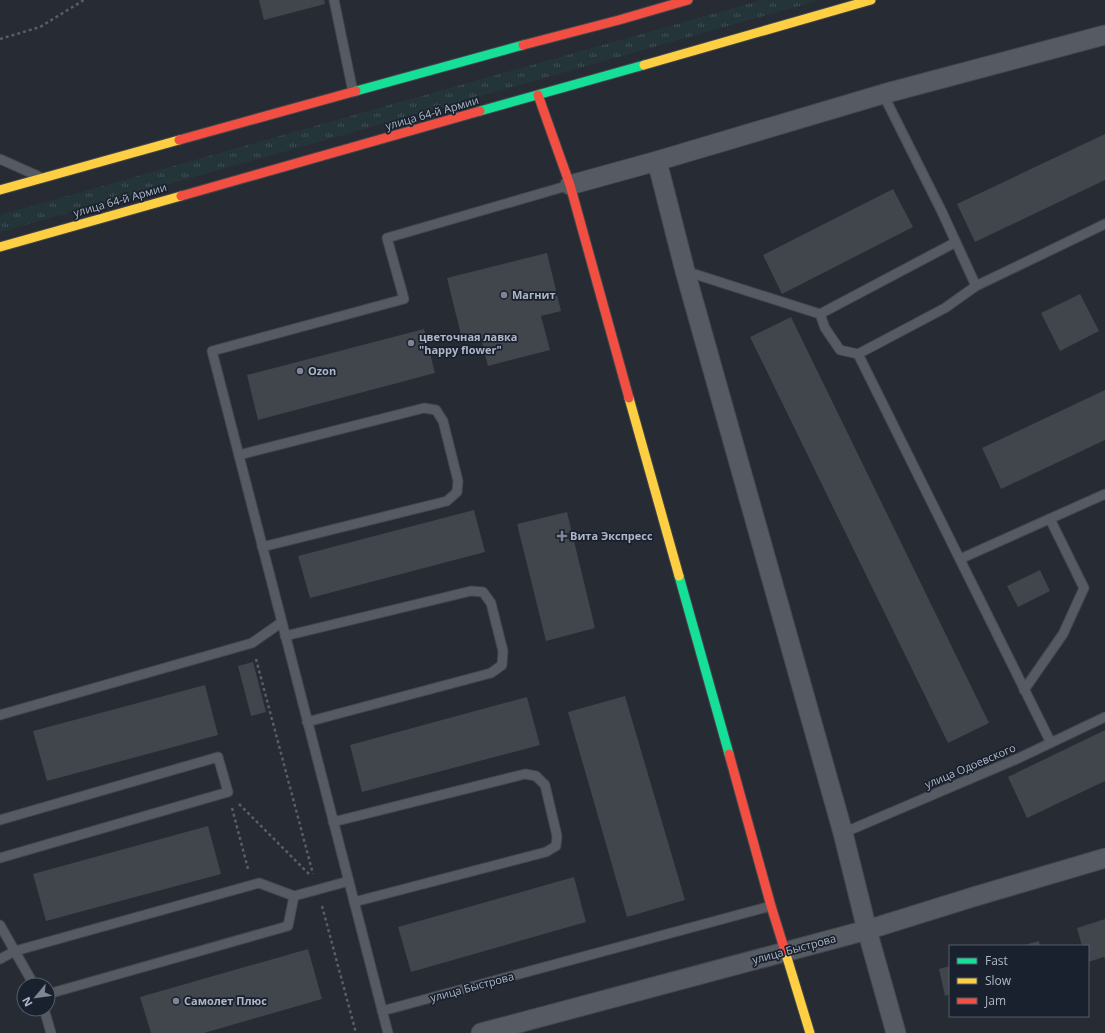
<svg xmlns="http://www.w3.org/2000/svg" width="1105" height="1033" viewBox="0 0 1105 1033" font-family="'Open Sans',sans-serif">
<defs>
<pattern id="grass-tufts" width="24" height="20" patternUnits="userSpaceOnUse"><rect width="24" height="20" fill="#243539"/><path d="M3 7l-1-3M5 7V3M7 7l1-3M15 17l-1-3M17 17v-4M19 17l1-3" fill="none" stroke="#415054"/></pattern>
</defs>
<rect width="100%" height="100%" fill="#272b33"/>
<!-- grass -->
<path fill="url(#grass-tufts)" d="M762,0H820L0,232V215Z"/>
<!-- building -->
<path fill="#41454c" d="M259,0H324L325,4L264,20Z
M1105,134V180L975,242L957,204Z
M893,189L913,227L782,294L763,255Z
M547,253L561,311L541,316L550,350L488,366L480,335L462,339L447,278Z
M1080,294L1099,331L1060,351L1041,313Z
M791,317L989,723L948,743L750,337Z
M424,329L435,373L258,420L247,375Z
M1105,390V440L1001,489L982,448Z
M474,510L485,552L310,598L298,556Z
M567,512L595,628L546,641L517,524Z
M1040,570L1050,591L1018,607L1007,586Z
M253,662L266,712L251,716L238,666Z
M205,685L218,735L47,781L33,731Z
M625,696L685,900L627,917L568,712Z
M527,697L540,745L362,792L350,745Z
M1105,730V781L1027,818L1008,777Z
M208,826L221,874L46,921L33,874Z
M574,877L586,922L411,972L398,927Z
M1105,919V960L1104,957L1088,962V946H1082L1077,928Z
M1039,941L1040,946H1020Z
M308,949L322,999L204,1033H151L140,997Z
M950,966V994L945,996L939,969Z"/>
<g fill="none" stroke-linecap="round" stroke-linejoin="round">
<defs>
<path id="lane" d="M334,0L353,92
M883,94L942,212L976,286L945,308L858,354L1051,743
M0,159L38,176
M685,271L820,314
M976,286L1105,224
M858,354L840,350L825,328L820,314L956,242
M239,455L424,408L436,410L443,421L458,481L457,492L447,501L262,547
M960,559L1105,494
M285,636L471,591L483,592L491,603L503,651L502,665L491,673L307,722
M1024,690L1063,634L1084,588L1050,519
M0,715L252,643L282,622
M0,820L218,757L228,792L0,858
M333,822L525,774L536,776L545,785L557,836L556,846L546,852L354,902
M843,833L1019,758L1105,717
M0,925L34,985
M0,959L15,951L259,883L294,896
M48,994L288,926L294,896L349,881
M44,1009L51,1033
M382,1011L771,906
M388,1033L212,351L404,299L387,238L570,185"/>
<path id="street" d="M657,161L685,271L843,833L867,930L896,1033
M570,185L657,161L883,94L1105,35
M481,1033L867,930L973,897L1105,858"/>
<path id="fast" d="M356,91L523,45
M480,111L644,65
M679,576L729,754"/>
<path id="slow" d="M644,65L871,0
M0,190L179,140
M0,247L181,196
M629,398L679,576
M785,951L810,1033"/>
<path id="jam" d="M523,45L619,20L688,0
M538,95L570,185L629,398
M179,140L356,91
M181,196L480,111
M729,754L771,906L785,951"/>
</defs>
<!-- lane casing -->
<use href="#lane" stroke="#42464c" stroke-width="11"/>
<!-- street casing -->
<use href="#street" stroke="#42464c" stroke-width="21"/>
<!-- fast casing -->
<use href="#fast" stroke="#42464c" stroke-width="11"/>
<!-- slow casing -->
<use href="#slow" stroke="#42464c" stroke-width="11"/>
<!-- jam casing -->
<use href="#jam" stroke="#42464c" stroke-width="11"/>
<!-- path -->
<path stroke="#595e65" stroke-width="2.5" stroke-dasharray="3 3" stroke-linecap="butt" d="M0,39L40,27L84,0
M256,659L313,874
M239,804L309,874
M232,808L248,869
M322,906L356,1033"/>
<!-- lane -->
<use href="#lane" stroke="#565a62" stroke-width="9"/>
<!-- street -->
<use href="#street" stroke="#565a62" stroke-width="19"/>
<!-- fast -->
<use href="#fast" stroke="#16e098" stroke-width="9"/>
<!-- slow -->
<use href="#slow" stroke="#ffcf43" stroke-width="9"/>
<!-- jam -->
<use href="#jam" stroke="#f24e42" stroke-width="9"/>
</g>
<!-- markers -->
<g fill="#7f8693" stroke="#1a212e" stroke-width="1.5">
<circle cx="504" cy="295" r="4"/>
<circle cx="411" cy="343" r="4"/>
<circle cx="300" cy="371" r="4"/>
<path d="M560 530h4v4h4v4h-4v4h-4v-4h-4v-4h4z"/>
<circle cx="176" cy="1001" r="4"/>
</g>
<g text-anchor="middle" stroke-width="3.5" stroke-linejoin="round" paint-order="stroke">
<!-- street labels -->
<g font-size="11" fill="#afb7c6" stroke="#1a212e">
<text transform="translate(432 113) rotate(-16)" y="4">улица 64-й Армии</text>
<text transform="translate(120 200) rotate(-16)" y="4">улица 64-й Армии</text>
<text transform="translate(970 766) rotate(-23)" y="4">улица Одоевского</text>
<text transform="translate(794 949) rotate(-15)" y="4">улица Быстрова</text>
<text transform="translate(472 987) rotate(-15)" y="4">улица Быстрова</text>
</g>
<!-- poi labels -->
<g font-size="11" font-weight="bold" fill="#afb7c6" stroke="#1a212e" text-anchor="start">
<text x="512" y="299">Магнит</text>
<text x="419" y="341">цветочная лавка<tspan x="419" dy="13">"happy flower"</tspan></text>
<text x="308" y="375">Ozon</text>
<text x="570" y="540">Вита Экспресс</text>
<text x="184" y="1005">Самолет Плюс</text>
</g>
</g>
<!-- legend -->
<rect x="949" y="945" width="140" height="72" fill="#1a212e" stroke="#565d6b"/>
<rect x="957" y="958" width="20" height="6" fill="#16e098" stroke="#565d6b"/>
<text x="985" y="965" font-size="12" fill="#afb7c6">Fast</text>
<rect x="957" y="978" width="20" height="6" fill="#ffcf43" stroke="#565d6b"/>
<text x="985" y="985" font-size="12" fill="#afb7c6">Slow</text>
<rect x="957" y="998" width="20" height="6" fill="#f24e42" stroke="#565d6b"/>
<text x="985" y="1005" font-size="12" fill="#afb7c6">Jam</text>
<!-- north arrow -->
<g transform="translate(36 997) rotate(241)"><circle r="19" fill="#1a212e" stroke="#565d6b"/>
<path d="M0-3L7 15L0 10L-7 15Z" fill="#7f8693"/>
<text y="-6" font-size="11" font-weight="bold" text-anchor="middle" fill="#afb7c6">N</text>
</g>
</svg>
